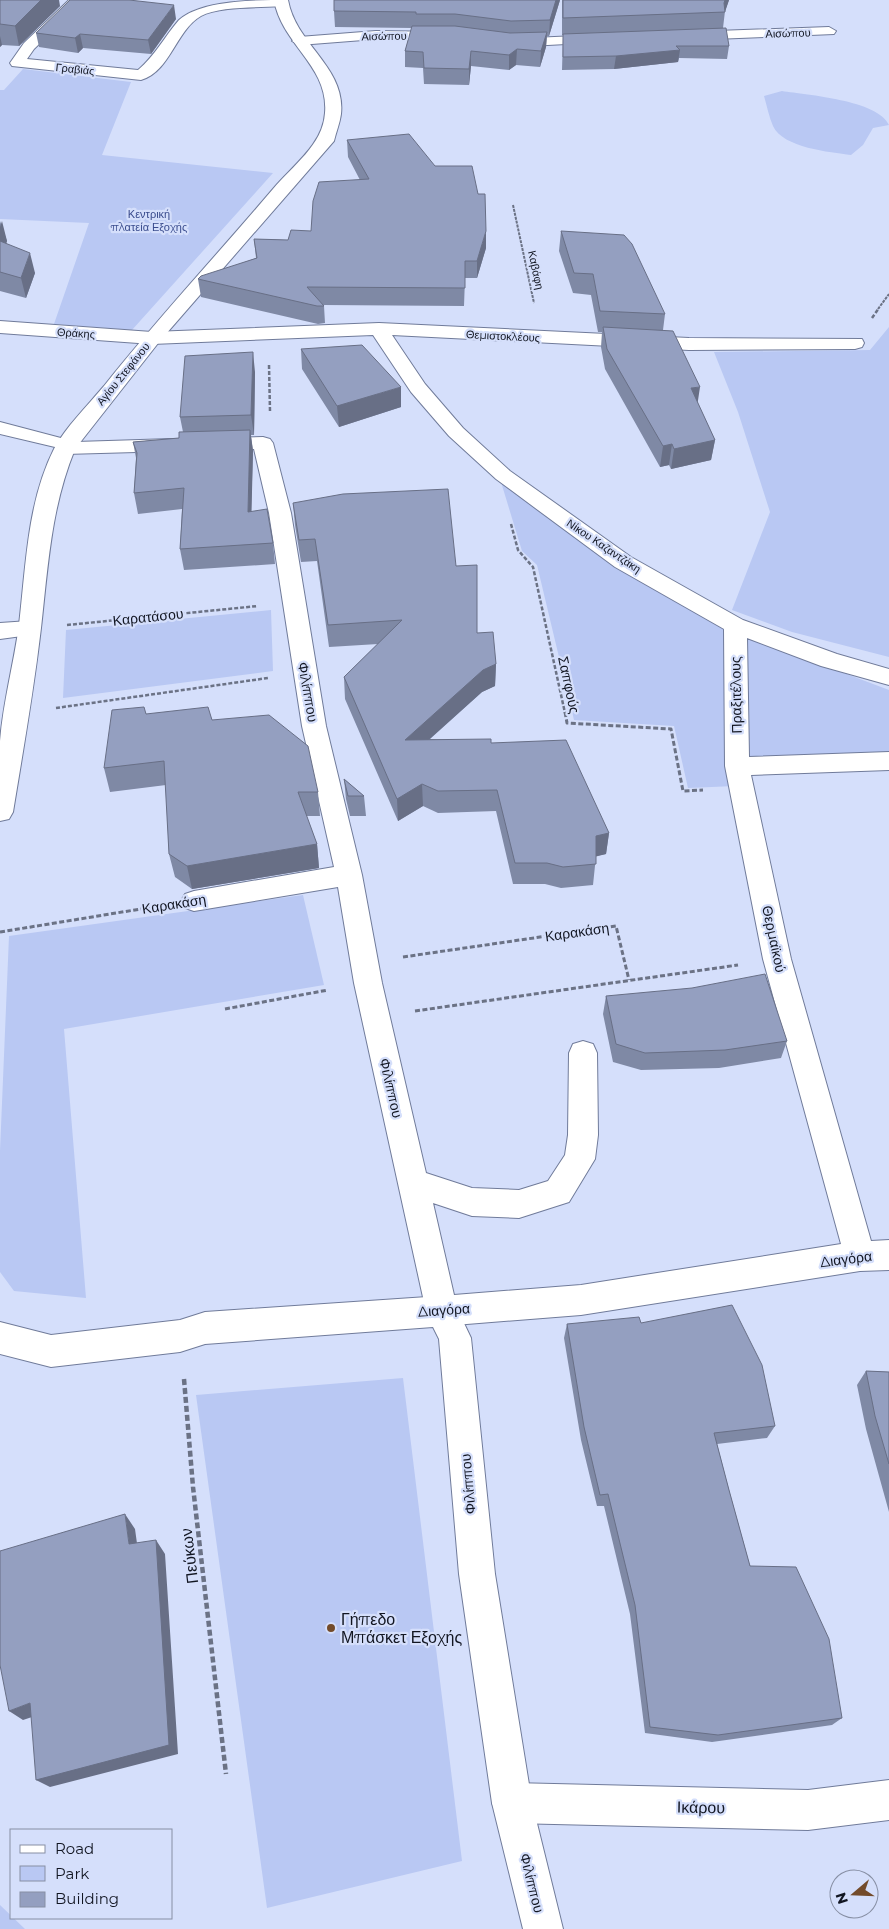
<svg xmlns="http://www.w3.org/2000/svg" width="889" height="1929" viewBox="0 0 889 1929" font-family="Montserrat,sans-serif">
<rect width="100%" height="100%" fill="#d5dffb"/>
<!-- green -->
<path fill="#b9c8f3" d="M23,69L131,82L102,155L273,173L132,330L54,324L89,223L0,219V90H4Z
M782,91C807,95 878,100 889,125L873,128L863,145L851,155C830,152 783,148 773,126C769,117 767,106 764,96Z
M889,327V657L792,632L732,610L770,512L738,412L714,352L870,350Z
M501,482L618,569L730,628L735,786L688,788L674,726L574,720L537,565L522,551Z
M271,610L273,671L63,698L66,630Z
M741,634L889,690V754L742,758Z
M303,895L324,985L64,1029L86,1298L14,1291L0,1272V1151L9,936Z
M403,1378L462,1861L267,1908L196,1395Z
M0,1905L25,1929H0Z"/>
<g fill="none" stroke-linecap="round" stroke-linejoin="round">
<defs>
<path id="street" d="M69,0H84L34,49L27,59L138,70C155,56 165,36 179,20C201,0 257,0 287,0L288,2L281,6C260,8 219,6 201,16C176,30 170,72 141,80L12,66L10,63L24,43Z
M829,27L836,31L834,34L689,40L682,36L689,32Z
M376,31L447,32L454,36L447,40L376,39L299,45L292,41L299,37Z
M599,35L606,39L604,42L510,47L503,43L510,39Z
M0,321L152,332L379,323L689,338L862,339L864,343L862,347L855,349L689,350L392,335L425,384L463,428L510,471L631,557L743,620L837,654L889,669V685L821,666L747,638L749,757L889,752V770L751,775L791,959L871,1241L889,1240V1270L860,1271L581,1315L442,1326L431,1322L426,1311L354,983L338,887L194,911L185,908L181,901L185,894L194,891L334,867L302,726L269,513L254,449L208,448L205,444L208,440L215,438L263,437L270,439L273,443L291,513L326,726L362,875L382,983L426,1173L472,1188L519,1190L548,1181L565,1155L568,1135L569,1053L573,1044L583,1041L593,1044L597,1053L598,1135L595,1159L569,1202L519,1218L472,1216L433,1203L454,1295L581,1285L841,1244L763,959L725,766L724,629L615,567L496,479L449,436L411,392L373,335L152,344L0,333Z
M0,422L76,442L172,439L179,441L182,445L179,449L172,451L65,454L58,452L55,447L0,434Z
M29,621L37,624L40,629L37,634L0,639V623Z
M889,1780V1820L808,1830L512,1823L498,1817L492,1803L498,1789L512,1783L808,1790Z"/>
<path id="secondary" d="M274,0H288C296,45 346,67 341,114C340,123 336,132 334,141L159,342L75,449C51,507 48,566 41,628C34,689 23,751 13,812L9,819L0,821C0,795 0,768 0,741C3,702 14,663 19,625C26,566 27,503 54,449C65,428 88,405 104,386C158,318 217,255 273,189C292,166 323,145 325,113C329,66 282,45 274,0Z
M442,1296L453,1300L471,1338L495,1574L532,1803L563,1929H523L492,1803L459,1574L439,1339L433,1327L205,1344L180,1352L51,1367L0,1354V1322L51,1335L180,1320L205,1312Z"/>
</defs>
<!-- street casing -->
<use href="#street" stroke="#707b9a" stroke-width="2"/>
<!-- secondary casing -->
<use href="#secondary" stroke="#707b9a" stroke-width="2"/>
<!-- path-far3 -->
<path stroke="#6b7285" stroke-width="2" stroke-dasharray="3 1" stroke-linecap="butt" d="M513,205L534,303
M878,309L889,294"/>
<!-- path-far2 -->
<path stroke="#6b7285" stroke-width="2.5" stroke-dasharray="4 2" stroke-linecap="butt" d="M872,318L879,308
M269,365L270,411
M511,524L518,550L533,567L565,713
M67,625L258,606
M56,708L268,678"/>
<!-- path-far1 -->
<path stroke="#6b7285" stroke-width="3" stroke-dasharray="5 2.5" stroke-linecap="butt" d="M565,712L567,723L671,729L683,791L703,790
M0,932L159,906
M403,957L616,926L629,980
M225,1009L328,990
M415,1011L738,965"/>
<!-- path -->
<path stroke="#6b7285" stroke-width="4.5" stroke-dasharray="6 3" stroke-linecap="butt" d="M184,1379L193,1487L226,1774"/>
<!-- street -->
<use href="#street" fill="#fff" fill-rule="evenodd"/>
<!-- secondary -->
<use href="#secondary" fill="#fff" fill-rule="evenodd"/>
</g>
<!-- wall -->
<path fill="#7f89a5" d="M0,0L60,6L19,46L2,45L0,47Z
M560,0L549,36H547L546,47L540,67L516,65L509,70L471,66L469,85L424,84L423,68L405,67V51L412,28L335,27L334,11Z
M562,0H729L725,11L723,28L729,46L727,59L679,58L678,62L614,69L562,70L563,35H562Z
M176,19L151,54L83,48L78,53L39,47L36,33Z
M347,140L486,248L477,278H465L464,306L323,305L324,306L325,323L318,324L201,297L198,279L256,258L254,239L288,240L311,231L360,180L348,157Z
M0,221L7,241L6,244L35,273L26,298L0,291Z
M561,231L665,314L663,330L715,440L711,460L671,469L669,465L660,467L605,369L601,347L602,332H598L591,295L573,293L559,251Z
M301,349L401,407L339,427L302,369Z
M255,372L254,435H251L253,451L251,512L273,543L275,564L184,570L180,549L182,509L138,514L134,493L136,458L133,442L179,438L183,432L180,417Z
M293,503L456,566L477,633L496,664L495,686L482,692L430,739L491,743L609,833L606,854L596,856L593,885L561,888L545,884H513L496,811L438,813L423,806L398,821L345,699L344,677L378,644L329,647L317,561L301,562L295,525Z
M146,714L212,720L318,792L320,816H306L317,844L319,868L192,889L175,877L169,854L166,785L110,792L104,768Z
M344,779L364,796L366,816H350L346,799Z
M606,996L787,1041L781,1058L719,1068L641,1070L613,1062L603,1014Z
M641,1323L775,1426L767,1438L717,1444L729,1490L750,1566L842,1718L832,1725L712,1742L645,1733L630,1614L604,1506H597L581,1440L564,1338L567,1324Z
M866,1371L889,1372V1512L866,1429L857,1385Z"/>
<!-- shaded-wall -->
<path fill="#686f86" d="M41,0H59L60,6L19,46L15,26Z
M556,0H560L549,36L550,20Z
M725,0H729L725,12L724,3Z
M174,5L176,19L151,54L148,40Z
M547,32L546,47L540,67L541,51Z
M80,34L83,48L78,53L75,38Z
M0,36L2,45L0,47Z
M517,49L516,65L509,70V55Z
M680,50L678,62L614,69L616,56Z
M471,51V66L469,85V69Z
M2,221L7,241L0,259V227Z
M486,231V248L477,278V261Z
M30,253L35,273L26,298L21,278Z
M253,352L255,372L254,435L251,415Z
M401,387V407L339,427L337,406Z
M700,387L697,407L691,388Z
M250,430L253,451L251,533L248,512Z
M715,440L711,460L671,469L674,449Z
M672,444L669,465L660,467L663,446Z
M496,664L495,686L482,692L405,761V740L483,670Z
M422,784L423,806L398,821L397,799Z
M609,833L606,854L594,857L596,836Z
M317,844L319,868L192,889L187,866Z
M125,1514L135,1529L139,1558L129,1544Z
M156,1540L165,1554L178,1754L50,1787L36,1780Z
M30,1703L44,1713L23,1720L9,1711Z"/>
<!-- building -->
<path fill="#949fc0" stroke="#686f86" d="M0,0H41L15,26L0,24Z
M70,0H129L174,5L148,40L80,34L75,38L36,33Z
M334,0H556L550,20L511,21L455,14H416V12L334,11Z
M563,0H725L724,3L725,12L563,18Z
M412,26H455L510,33L547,32L541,51L517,49L509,55L471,51L469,69L424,68L423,52L405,51Z
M726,28L729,46H676L680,50L616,56L563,57V34Z
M409,134L435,166H472L478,194H485L486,231L477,261H465V288L307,287L324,306H317L198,279L201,276L257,258L254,239L288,240L291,230L311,231L313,201L319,182L369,179L347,140Z
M561,231L624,235L632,244L665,314L600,311L593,274L574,273Z
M0,241L30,253L21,278L0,272Z
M603,327L673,331L700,387L691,388L715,440L674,449L672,444L663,446L607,349Z
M362,345L401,387L337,406L301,349Z
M253,352L251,415L180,417L185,356Z
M250,430L248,512L267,509L273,543L180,549L184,488L134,493L137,453L133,442L179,438V432Z
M448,489L456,566L477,565V633L493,632L496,664L483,670L405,740L491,739V743L566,740L609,833L596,836V864L563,867L547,863H515L497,790L438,791L422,784L397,799L344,677L402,620L328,625L315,539L299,540L293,503L343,494Z
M144,707L146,714L208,707L212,720L269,715L308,746L318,792H298L317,844L187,866L169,854L164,761L104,768L112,710Z
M344,779L364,796H348Z
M765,974L787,1041L725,1050L645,1053L616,1044L606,996L692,988Z
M732,1305L762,1365L775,1426L714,1433L729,1490L750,1566L796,1567L829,1639L842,1718L718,1735L650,1727L635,1605L608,1494L600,1495L584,1427L567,1324L639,1317L641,1323Z
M866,1371L889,1372V1464L875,1416Z
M125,1514L129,1544L156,1540L169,1745L36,1780L30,1703L9,1711L0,1665V1551Z"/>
<!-- markers -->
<circle fill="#734b2a" stroke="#d5dffb" stroke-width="2" cx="331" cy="1628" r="5"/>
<g text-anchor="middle" stroke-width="4.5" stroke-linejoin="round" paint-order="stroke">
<!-- far-street labels -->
<g font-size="11" fill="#121622" stroke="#d5dffb">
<text transform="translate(788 33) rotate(-2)" y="4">Αισώπου</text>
<text transform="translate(384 36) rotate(-1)" y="4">Αισώπου</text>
<text transform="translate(75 69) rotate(6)" y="4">Γραβιάς</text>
<text transform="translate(536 270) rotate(78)" y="4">Καβάφη</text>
<text transform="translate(76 333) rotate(4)" y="4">Θράκης</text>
<text transform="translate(503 336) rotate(3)" y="4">Θεμιστοκλέους</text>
<text transform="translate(123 374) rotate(-51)" y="4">Αγίου Στεφάνου</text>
<text transform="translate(604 546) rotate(34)" y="4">Νίκου Καζαντζάκη</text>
</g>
<!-- far-park labels -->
<g font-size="11" fill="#394b8d" stroke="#d5dffb">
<text x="149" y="218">Κεντρική<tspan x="149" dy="13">πλατεία Εξοχής</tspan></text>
</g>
<!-- street labels -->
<g font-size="14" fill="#121622" stroke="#d5dffb">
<text transform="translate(148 617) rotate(-6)" y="5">Καρατάσου</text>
<text transform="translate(569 685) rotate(78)" y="5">Σαπφούς</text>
<text transform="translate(308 692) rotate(80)" y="5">Φιλίππου</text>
<text transform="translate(736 695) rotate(-91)" y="5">Πραξιτέλους</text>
<text transform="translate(174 904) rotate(-9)" y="5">Καρακάση</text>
<text transform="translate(577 932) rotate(-8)" y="5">Καρακάση</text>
<text transform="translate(774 939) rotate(78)" y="5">Θερμαϊκού</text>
<text transform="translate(391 1088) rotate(77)" y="5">Φιλίππου</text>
<text transform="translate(846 1259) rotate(-7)" y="5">Διαγόρα</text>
<text transform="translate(444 1310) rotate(-4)" y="5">Διαγόρα</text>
<text transform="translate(468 1484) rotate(-95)" y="5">Φιλίππου</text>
<text transform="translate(532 1883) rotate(76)" y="5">Φιλίππου</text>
</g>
<!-- near-street labels -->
<g font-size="16" fill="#121622" stroke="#d5dffb">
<text transform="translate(189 1556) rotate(-97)" y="6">Πεύκων</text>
<text transform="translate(701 1807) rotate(1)" y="6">Ικάρου</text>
</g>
<!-- near-poi labels -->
<g font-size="16" fill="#121622" stroke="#d5dffb" text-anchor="start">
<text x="341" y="1625">Γήπεδο<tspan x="341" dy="18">Μπάσκετ Εξοχής</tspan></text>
</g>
</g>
<!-- legend -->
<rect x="10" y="1829" width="162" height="90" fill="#d5dffb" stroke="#878fa4"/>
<rect x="20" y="1845" width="25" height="8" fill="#ffffff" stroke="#878fa4"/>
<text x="55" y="1854" font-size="15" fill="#121622">Road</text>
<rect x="20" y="1866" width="25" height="15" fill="#b9c8f3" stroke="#878fa4"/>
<text x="55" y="1879" font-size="15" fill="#121622">Park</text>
<rect x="20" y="1892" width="25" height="15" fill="#949fc0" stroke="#878fa4"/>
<text x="55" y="1904" font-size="15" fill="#121622">Building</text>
<!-- north arrow -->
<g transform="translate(854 1894) rotate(251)"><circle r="24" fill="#d5dffb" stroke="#878fa4"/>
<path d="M0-4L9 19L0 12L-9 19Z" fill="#734b2a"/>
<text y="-8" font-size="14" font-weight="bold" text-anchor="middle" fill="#121622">N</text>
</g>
</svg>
